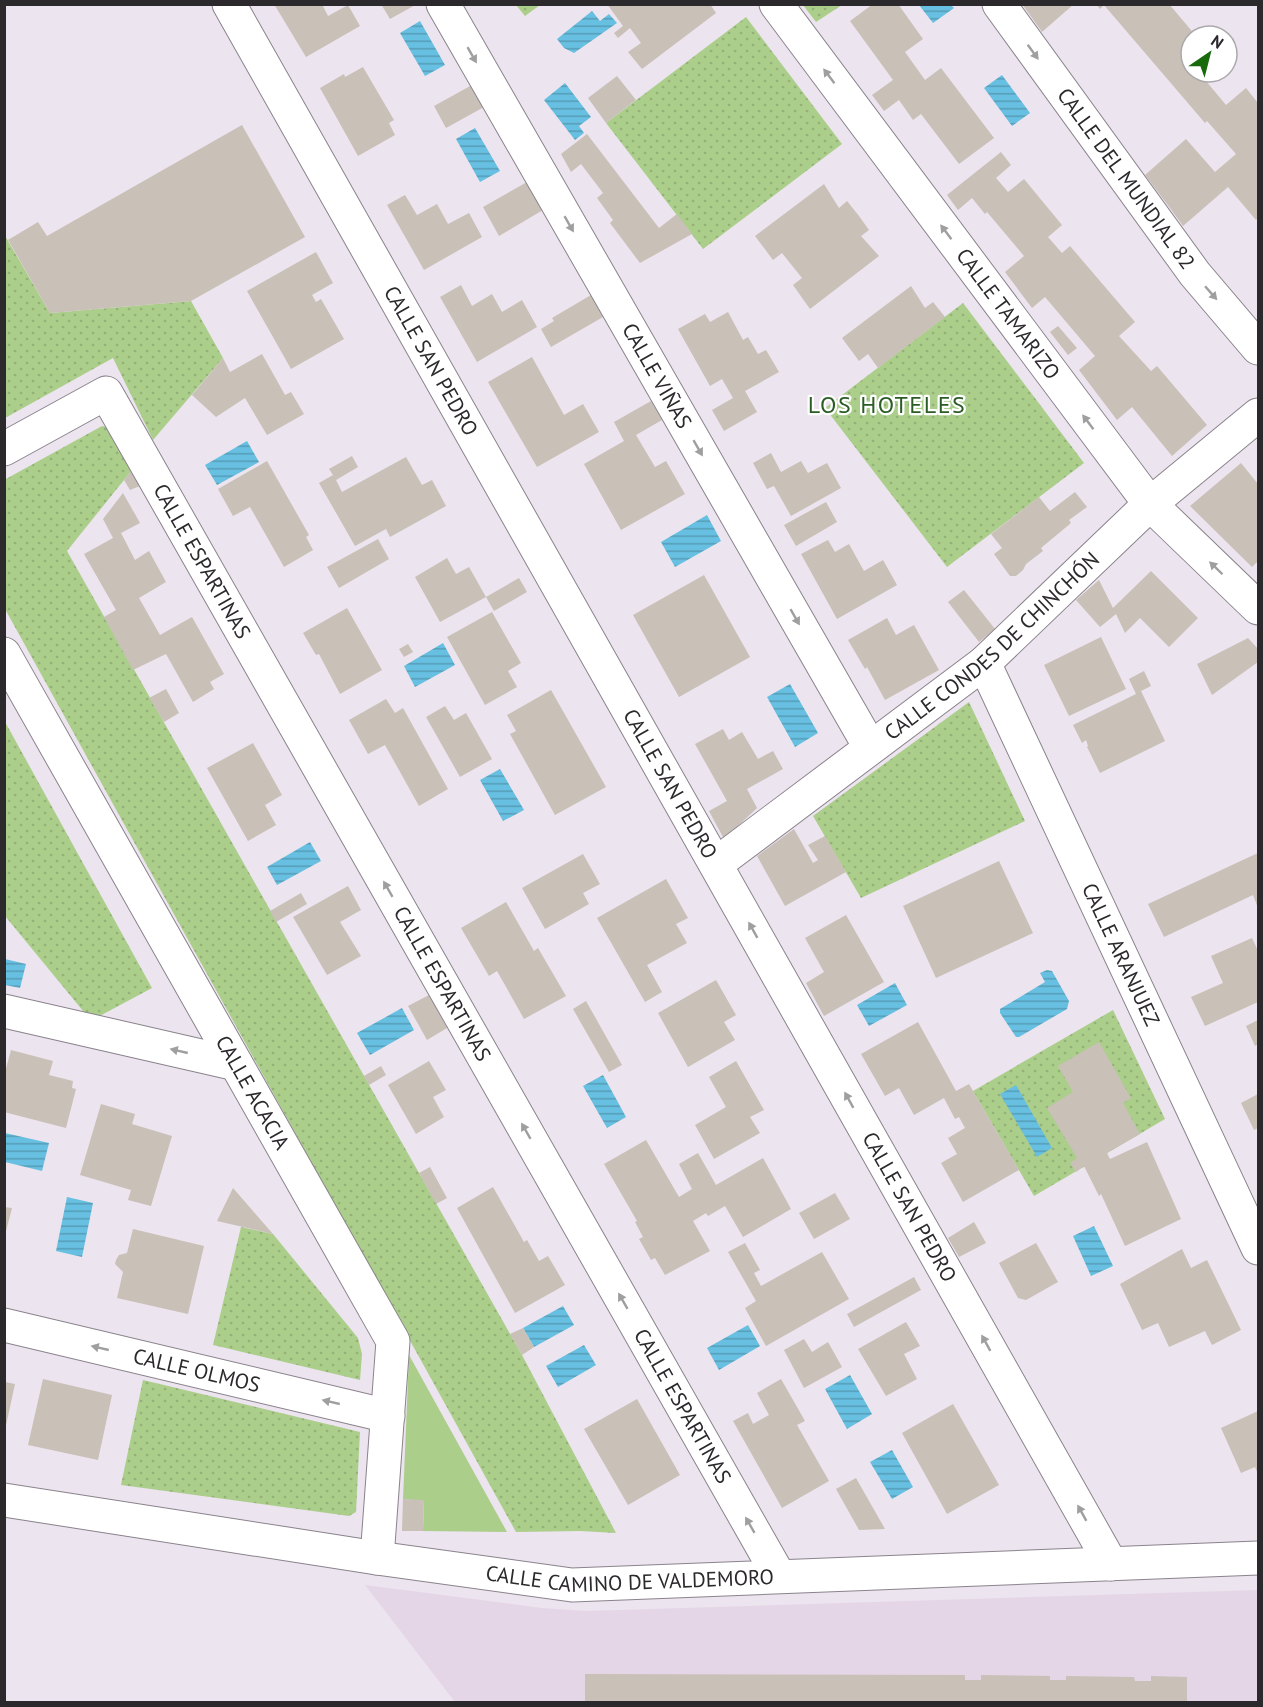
<svg xmlns="http://www.w3.org/2000/svg" width="1263" height="1707" viewBox="0 0 1263 1707" font-family="'PT Sans',sans-serif">
<defs>
<pattern id="grass-dots" width="8" height="8" patternUnits="userSpaceOnUse" patternTransform="scale(1.5)"><rect width="8" height="8" fill="#acce8b"/><path d="M2 2h.1M6 6h.1" fill="none" stroke="#94b178" stroke-width="1.8" stroke-linecap="round"/></pattern>
<pattern id="water-rules" width="6" height="5" patternUnits="userSpaceOnUse" patternTransform="scale(1.5)"><rect width="6" height="5" fill="#67c0e1"/><path d="M0 2.5h6" fill="none" stroke="#559cb7"/></pattern>
</defs>
<rect width="100%" height="100%" fill="#ece4ee"/>
<!-- built -->
<path fill="#e4d6e6" d="M365,1585L542,1608L586,1611L1258,1590V1702H455Z"/>
<!-- grass -->
<path fill="url(#grass-dots)" d="M516,5H540L525,16Z
M803,5H842L816,22Z
M746,17L842,144L703,249L606,123Z
M4,234L50,313L191,301L223,358L153,440L113,358L5,418Z
M963,303L1084,463L947,567L825,408Z
M102,426L108,427L132,470L67,551L522,1355L616,1533L580,1531L516,1532L5,609L4,480Z
M969,702L1025,821L861,898L813,816Z
M4,720L152,988L94,1019L88,1017L5,916Z
M1113,1010L1165,1119L1034,1196L973,1091Z
M241,1227L273,1234L358,1338L362,1354L360,1380L213,1345Z
M143,1380L360,1432L356,1512L349,1516L121,1485Z"/>
<!-- garden -->
<path fill="#acce8b" d="M409,1355L507,1532L423,1531L424,1501L403,1499Z"/>
<!-- water -->
<path fill="url(#water-rules)" d="M919,5H951L954,8L933,23Z
M592,11L600,21L609,14L617,23L574,53L564,48L557,39Z
M420,21L445,65L425,76L400,33Z
M1002,75L1030,113L1012,126L984,88Z
M565,83L591,117L579,126L584,133L575,140L544,100Z
M475,128L500,171L480,182L456,139Z
M247,441L259,462L217,485L205,465Z
M707,515L721,541L675,567L661,542Z
M443,643L455,665L415,687L404,666Z
M790,684L818,733L795,747L767,697Z
M500,769L524,810L503,821L480,780Z
M310,842L321,861L277,885L267,867Z
M5,959L26,964L20,988L5,985Z
M1047,970L1052,971L1069,1001L1067,1009L1019,1037H1016L1000,1013V1009L1045,982L1040,973Z
M895,983L907,1005L869,1026L857,1005Z
M402,1008L414,1030L370,1055L357,1033Z
M603,1075L626,1117L607,1128L583,1086Z
M1016,1085L1052,1148L1037,1157L1000,1094Z
M5,1133L49,1143L42,1171L5,1162Z
M67,1197L93,1203L82,1257L56,1251Z
M1094,1226L1113,1266L1091,1276L1073,1236Z
M563,1306L574,1325L534,1347L523,1328Z
M748,1325L760,1346L719,1370L707,1348Z
M584,1345L596,1365L558,1387L546,1366Z
M850,1375L872,1414L847,1429L825,1389Z
M892,1450L913,1487L892,1499L870,1462Z"/>
<!-- building -->
<path fill="#c9c0b8" d="M274,4H322L328,16L348,5L360,26L306,57Z
M381,4H417L390,19Z
M607,4H710L716,13L642,69L628,52L641,43L630,28L618,38L614,33L623,26Z
M873,4H898L923,39L905,52L925,80L941,68L994,138L959,164L921,114L913,120L899,100L884,111L872,95L893,80L850,21Z
M1022,4H1074L1042,32Z
M1096,4H1169L1196,36H1191V72H1216L1206,81L1226,105L1246,88L1258,103V217L1256,220L1228,187L1183,226L1170,208L1145,175L1186,139L1215,172L1236,154L1207,121L1205,123L1104,5L1100,9Z
M363,67L394,120L389,123L395,135L358,156L320,88L344,74L345,77Z
M617,76L636,100L606,123L588,98Z
M472,85L484,107L446,128L434,106Z
M242,125L305,237L191,301L50,313L8,240L38,222L47,236Z
M587,134L659,228L677,214L692,234L640,263L610,223L613,220L597,198L603,193L581,164L571,172L561,154Z
M1001,152L1011,165L996,178L1008,192L1024,179L1062,225L1048,237L1062,253L1070,246L1135,322L1119,336L1151,371L1157,366L1207,425L1172,456L1132,407L1117,420L1079,370L1095,356L1045,297L1032,308L1005,272L1024,256L987,212L985,214L972,198L958,210L947,195Z
M527,182L543,210L499,236L483,207Z
M824,184L839,208L847,201L859,216L869,230L861,236L879,256L810,309L793,285L802,278L782,253L773,260L755,236Z
M405,195L417,215L437,204L448,224L469,213L482,237L424,270L387,205Z
M316,252L333,283L312,295L316,302L321,299L344,339L291,369L247,291Z
M461,285L472,306L492,294L502,312L522,300L537,327L477,362L440,297Z
M911,286L925,308L933,302L945,317L878,368L868,354L859,361L842,338Z
M591,295L603,317L551,347L541,329L554,321L552,318Z
M728,312L743,340L748,337L758,354L766,350L779,372L745,391L757,412L724,431L712,410L733,398L722,379L710,386L678,329L705,314L710,322Z
M1058,326L1077,348L1068,355L1050,332Z
M262,354L285,395L291,392L304,414L267,435L245,398L216,417L192,395L223,358L230,372Z
M532,357L564,415L583,404L599,432L537,467L488,382Z
M651,401L662,420L636,435L655,467L666,461L685,494L621,530L584,464L624,441L614,422Z
M771,453L781,472L801,461L808,473L827,463L841,488L791,516L774,486L767,489L753,463Z
M352,456L358,467L336,480L342,492L406,457L422,485L432,480L446,506L390,537L386,529L355,546L319,483L333,475L329,469Z
M267,461L309,535L306,537L313,550L284,567L250,507L233,516L218,489Z
M1241,463L1258,484V561L1252,567L1190,506Z
M132,470L140,486L130,490L124,480Z
M1075,492L1087,507L1069,520L1071,523L1041,548L1043,551L1026,564L1023,570L1016,576H1010L994,554L1002,548L991,534L1039,497L1050,511Z
M123,493L140,523L121,533L135,560L149,551L166,582L139,598L160,635L192,617L224,674L210,682L214,689L193,702L166,654L133,670L104,617L116,610L84,554L113,538L103,519Z
M826,502L837,522L796,546L784,525Z
M378,539L389,559L339,588L327,567Z
M828,540L835,552L849,544L864,571L883,560L897,585L837,619L801,554Z
M447,558L456,574L469,567L486,597L440,622L415,577Z
M1151,571L1198,618L1169,647L1140,618L1125,633L1116,614L1100,627L1076,600L1099,580L1113,608Z
M704,575L750,657L679,697L633,615Z
M519,578L527,592L494,611L486,597Z
M964,590L995,629L979,642L948,602Z
M347,608L382,670L340,694L319,654L316,655L303,633Z
M492,612L521,663L508,671L517,687L485,705L447,637Z
M887,618L896,635L914,625L939,670L885,700L867,667L865,669L848,640Z
M1101,637L1126,689L1069,716L1044,665Z
M1248,638L1258,649V662L1212,695L1197,664Z
M408,644L413,652L404,657L399,649Z
M1144,671L1151,686L1141,691L1165,741L1100,773L1087,747L1088,746L1086,740L1082,743L1073,725L1136,694L1129,679Z
M166,689L179,713L164,722L149,698Z
M551,690L606,787L555,815L510,734L516,731L507,715Z
M386,699L395,713L403,708L448,789L419,806L385,745L368,754L349,720Z
M445,706L454,720L466,713L492,759L460,777L426,717Z
M723,729L729,740L742,732L758,759L773,751L783,769L747,789L757,808L724,839L709,811L727,801L695,744Z
M253,743L282,795L265,805L276,825L248,841L207,768Z
M794,829L813,863L818,860L808,845L825,836L846,872L785,906L757,856Z
M1258,853V908L1253,895L1164,937L1148,904Z
M583,854L600,884L583,893L589,904L545,929L522,888Z
M999,861L1033,933L936,978L903,906Z
M666,879L688,918L676,924L687,943L647,965L662,992L645,1002L597,918Z
M348,886L361,910L340,922L361,956L327,975L293,917Z
M301,893L307,904L276,922L270,911Z
M506,902L534,951L538,948L566,996L524,1019L497,971L489,976L461,928Z
M846,915L884,982L824,1016L806,983L824,972L805,938Z
M1252,938L1258,951V1002L1205,1026L1191,997L1223,983L1211,956Z
M716,980L736,1015L724,1022L735,1040L688,1067L658,1013Z
M429,995L447,1028L427,1040L408,1006Z
M586,1001L622,1065L609,1072L573,1009Z
M1258,1020V1044L1255,1046L1246,1026Z
M918,1022L956,1091L969,1084L1019,1170L963,1202L941,1163L957,1154L948,1138L965,1128L959,1117L955,1119L944,1098L914,1115L899,1088L885,1096L861,1054Z
M1099,1042L1131,1098L1123,1103L1140,1134L1107,1153L1110,1159L1147,1142L1181,1219L1125,1246L1101,1194L1099,1196L1084,1166L1076,1172L1070,1163L1077,1158L1047,1108L1073,1092L1058,1066Z
M11,1050L53,1061L49,1075L73,1081L72,1088L76,1089L66,1128L4,1112V1076Z
M429,1061L446,1090L433,1097L444,1117L416,1134L388,1085Z
M736,1061L764,1110L750,1117L760,1133L714,1159L695,1125L726,1107L709,1077Z
M381,1066L386,1075L369,1085L364,1076Z
M1258,1094V1128L1254,1130L1241,1103Z
M101,1104L135,1114L132,1124L172,1136L151,1206L128,1200L131,1190L80,1175Z
M646,1140L679,1197L692,1189L679,1164L698,1153L716,1185L763,1158L791,1209L743,1237L725,1206L708,1216L706,1213L693,1221L710,1251L665,1275L655,1258L651,1260L639,1239L643,1237L635,1222L637,1221L604,1164Z
M430,1167L447,1198L436,1204L419,1173Z
M493,1187L524,1242L527,1240L539,1261L548,1256L565,1285L515,1313L457,1208Z
M233,1188L273,1234L217,1221Z
M835,1193L850,1219L814,1239L799,1213Z
M4,1207L12,1208L5,1235L4,1234Z
M974,1222L986,1243L959,1257L948,1238Z
M133,1229L204,1246L188,1314L117,1298L123,1272L115,1264L116,1260L119,1255L127,1253Z
M745,1243L760,1270L754,1273L761,1286L822,1252L849,1299L766,1346L745,1308L756,1301L728,1252Z
M1036,1243L1058,1282L1026,1300L1018,1298L999,1263Z
M1182,1249L1191,1268L1207,1260L1241,1330L1212,1345L1205,1331L1169,1347L1158,1323L1142,1330L1120,1284Z
M914,1277L921,1290L854,1327L847,1314Z
M906,1322L920,1346L904,1354L917,1379L886,1396L858,1349Z
M523,1328L534,1347L522,1355L510,1334Z
M804,1339L812,1352L828,1342L842,1367L804,1388L784,1350Z
M43,1379L112,1395L98,1460L28,1445Z
M781,1379L805,1421L797,1425L829,1481L782,1508L733,1421L748,1413L753,1424L769,1415L757,1393Z
M5,1382L15,1384L5,1430Z
M637,1399L680,1475L628,1505L584,1429Z
M953,1404L999,1485L947,1514L902,1433Z
M1258,1411V1474L1255,1467L1241,1473L1221,1428Z
M856,1478L885,1529L859,1530L836,1489Z
M403,1499L424,1500L423,1531H402Z
M585,1674L965,1675V1680H981V1675L1050,1676V1680H1066V1676L1134,1677L1135,1681H1151V1676L1187,1677V1702H585Z"/>
<g fill="none" stroke-linecap="round" stroke-linejoin="round">
<defs>
<g id="minor">
<path id="s1" d="M229,4L1111,1564"/>
<path id="s2" d="M443,4L870,747"/>
<path id="s3" d="M776,4L1150,504L1258,608"/>
<path id="s4" d="M999,4L1195,274L1258,348"/>
<path id="s5" d="M4,449L106,393L779,1576"/>
<path id="s6" d="M4,654L393,1341L377,1558"/>
<path id="s7" d="M984,663L1258,1248"/>
<path id="s8" d="M716,864L984,663L1150,504L1258,415"/>
<path d="M4,1011L236,1064"/>
<path id="s9" d="M4,1325L388,1416"/>
<path id="s10" d="M4,1500L377,1558L572,1585L1258,1558"/>
</g>
</defs>
<!-- minor casing -->
<use href="#minor" stroke="#8a838c" stroke-width="35"/>
<!-- minor -->
<use href="#minor" stroke="#fff" stroke-width="33"/>
</g>
<!-- one-way arrows -->
<defs><path id="oneway-solid" d="M-6-.8H1V-3.2L6.5 0L1 3.2V.8H-6Z" transform="scale(1.5)"/></defs>
<g fill="#a09fa0">
<use href="#oneway-solid" transform="translate(1033 52) rotate(54)"/>
<use href="#oneway-solid" transform="translate(472 55) rotate(60)"/>
<use href="#oneway-solid" transform="translate(829 76) rotate(-127)"/>
<use href="#oneway-solid" transform="translate(569 224) rotate(60)"/>
<use href="#oneway-solid" transform="translate(946 232) rotate(-127)"/>
<use href="#oneway-solid" transform="translate(1211 293) rotate(49)"/>
<use href="#oneway-solid" transform="translate(1088 422) rotate(-127)"/>
<use href="#oneway-solid" transform="translate(698 448) rotate(60)"/>
<use href="#oneway-solid" transform="translate(1216 568) rotate(-136)"/>
<use href="#oneway-solid" transform="translate(795 617) rotate(60)"/>
<use href="#oneway-solid" transform="translate(388 889) rotate(-120)"/>
<use href="#oneway-solid" transform="translate(753 930) rotate(-119)"/>
<use href="#oneway-solid" transform="translate(179 1051) rotate(-167)"/>
<use href="#oneway-solid" transform="translate(849 1100) rotate(-119)"/>
<use href="#oneway-solid" transform="translate(526 1131) rotate(-120)"/>
<use href="#oneway-solid" transform="translate(623 1301) rotate(-120)"/>
<use href="#oneway-solid" transform="translate(986 1343) rotate(-119)"/>
<use href="#oneway-solid" transform="translate(100 1348) rotate(-167)"/>
<use href="#oneway-solid" transform="translate(331 1402) rotate(-167)"/>
<use href="#oneway-solid" transform="translate(1082 1513) rotate(-119)"/>
<use href="#oneway-solid" transform="translate(750 1525) rotate(-120)"/>
</g>
<g text-anchor="middle" stroke-width="4.5" stroke-linejoin="round" paint-order="stroke">
<!-- street labels -->
<g font-size="21" fill="#2c292d" stroke="#fff">
<text dy="7" stroke="none"><textPath href="#s4" startOffset="216">CALLE DEL MUNDIAL 82</textPath></text>
<text dy="7" stroke="none"><textPath href="#s3" startOffset="387">CALLE TAMARIZO</textPath></text>
<text dy="7" stroke="none"><textPath href="#s1" startOffset="410">CALLE SAN PEDRO</textPath></text>
<text dy="7" stroke="none"><textPath href="#s2" startOffset="429">CALLE VIÑAS</textPath></text>
<text dy="7" stroke="none"><textPath href="#s5" startOffset="310">CALLE ESPARTINAS</textPath></text>
<text dy="7" stroke="none"><textPath href="#s8" startOffset="352">CALLE CONDES DE CHINCHÓN</textPath></text>
<text dy="7" stroke="none"><textPath href="#s1" startOffset="896">CALLE SAN PEDRO</textPath></text>
<text dy="7" stroke="none"><textPath href="#s7" startOffset="322">CALLE ARANJUEZ</textPath></text>
<text dy="7" stroke="none"><textPath href="#s5" startOffset="796">CALLE ESPARTINAS</textPath></text>
<text dy="7" stroke="none"><textPath href="#s6" startOffset="504">CALLE ACACIA</textPath></text>
<text dy="7" stroke="none"><textPath href="#s1" startOffset="1382">CALLE SAN PEDRO</textPath></text>
<text dy="7" stroke="none"><textPath href="#s9" startOffset="198">CALLE OLMOS</textPath></text>
<text dy="7" stroke="none"><textPath href="#s5" startOffset="1282">CALLE ESPARTINAS</textPath></text>
<text dy="7" stroke="none"><textPath href="#s10" startOffset="632">CALLE CAMINO DE VALDEMORO</textPath></text>
</g>
<!-- quarter labels -->
<g font-size="24" letter-spacing="1.5" fill="#2b5c25" stroke="#fff">
<text x="887" y="413">LOS HOTELES</text>
</g>
</g>
<!-- border -->
<rect width="1263" height="1707" fill="none" stroke="#2c292d" stroke-width="12"/>
<!-- north arrow -->
<g transform="translate(1209 54) rotate(35)"><circle r="28" fill="#ffffff" stroke="#aba9ab" stroke-width="1.5"/>
<path d="M0-4.5L10 22L0 15L-10 22Z" fill="#186a0d"/>
<text y="-9" font-size="16" font-weight="bold" text-anchor="middle" fill="#2c292d">N</text>
</g>
</svg>
